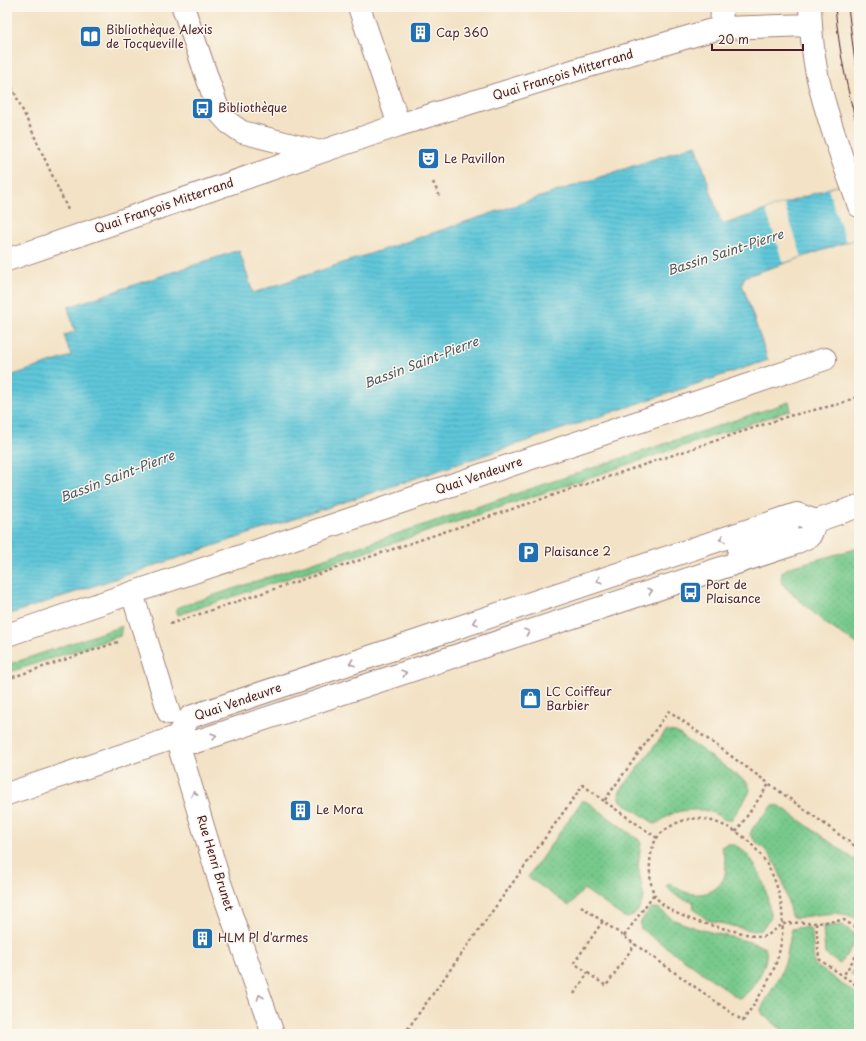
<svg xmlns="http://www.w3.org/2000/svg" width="866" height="1041" viewBox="0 0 866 1041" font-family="'Playpen Sans',sans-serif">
<defs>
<pattern id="grass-dots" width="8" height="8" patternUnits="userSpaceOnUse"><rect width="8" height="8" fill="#77c98b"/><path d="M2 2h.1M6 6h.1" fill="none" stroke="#68ac78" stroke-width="1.8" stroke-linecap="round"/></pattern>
<pattern id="water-rules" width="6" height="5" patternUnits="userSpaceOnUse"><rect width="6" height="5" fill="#5ec7d9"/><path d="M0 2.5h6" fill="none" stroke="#53aaba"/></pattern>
</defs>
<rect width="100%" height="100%" fill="#fbf7ec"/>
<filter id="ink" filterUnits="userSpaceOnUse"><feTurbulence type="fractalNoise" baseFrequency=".025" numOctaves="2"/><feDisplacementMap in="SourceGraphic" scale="8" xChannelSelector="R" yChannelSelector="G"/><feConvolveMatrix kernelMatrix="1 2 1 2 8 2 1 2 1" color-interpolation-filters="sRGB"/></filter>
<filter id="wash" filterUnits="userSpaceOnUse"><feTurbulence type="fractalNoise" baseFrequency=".012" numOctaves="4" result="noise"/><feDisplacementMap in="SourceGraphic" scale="16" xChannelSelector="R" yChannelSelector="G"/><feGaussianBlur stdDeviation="0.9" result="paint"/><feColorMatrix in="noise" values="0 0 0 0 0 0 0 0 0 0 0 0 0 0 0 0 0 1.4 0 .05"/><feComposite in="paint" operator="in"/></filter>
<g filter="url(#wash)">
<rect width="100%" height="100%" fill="#f3e2c5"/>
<!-- grass -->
<path fill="url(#grass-dots)" stroke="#60745b" d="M789,402L791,410L178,615L176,608Z
M859,548V645L826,624L786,588L781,580L782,572L790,567Z
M122,626L120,636L7,673V665Z
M666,731L676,732L748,783L750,790L748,795L731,820C725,822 720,816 715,814C710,811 704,810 699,810C689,810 677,810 668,816C663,819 660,822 655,824L621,801L619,795L620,791Z
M582,801H585L592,805L639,840L641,843L638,866L644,898L638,911L633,916L627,918L622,916L584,889L569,906L528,877Z
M773,805L780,806L859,863V914L855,918C841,909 812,916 796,918L791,916C786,894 783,872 768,853C763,847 755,842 750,835L752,829Z
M727,844C745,843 761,872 765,888C768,898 769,908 771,918L761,930L754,931L707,920L694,909L693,901C681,899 674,896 666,886L671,883C685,898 714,899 724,878C728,867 725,857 721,847Z
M651,908H658L672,919L695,928L754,943L765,948C772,959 751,997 738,998L641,929L640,924L645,915Z
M842,925L859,937L840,964L825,954L823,926Z
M802,927L809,928L812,932L814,964L859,996V1034H788L763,1015L761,1010L762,1007L780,976L786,959L792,929Z
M859,963V981L851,974Z"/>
<!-- water -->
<path fill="url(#water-rules)" stroke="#547382" d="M696,145L720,220L725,224L859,178V238L747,276L744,278L742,284L768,360L7,615V377L71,356L64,335L75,332L68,307L239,250L253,293Z"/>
<!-- pier -->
<path fill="#f3e2c5" d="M859,178V238L846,242L828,189Z
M784,204L802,257L783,263L766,210Z"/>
</g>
<g filter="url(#ink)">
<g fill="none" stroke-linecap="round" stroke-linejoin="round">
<defs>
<path id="minor" d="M183,7L219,112L229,123L242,132L320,152
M359,7L399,125
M810,7C811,32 813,59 819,83C829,125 845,166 859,206
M721,28L722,7
M7,260L399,125L582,68L705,32L721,28L810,25
M737,562L739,551L751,543L783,531L787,526L785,518
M132,593L169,713
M7,635L825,359
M176,737L220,883L273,1034"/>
<path id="major" d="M816,521L859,506
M176,737L190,717L797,514L816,521
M7,794L176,737L195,742L791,545L810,536L816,521"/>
</defs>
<!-- minor casing -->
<use href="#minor" stroke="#9e8078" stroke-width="24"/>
<!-- major casing -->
<use href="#major" stroke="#9e8078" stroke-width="24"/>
<!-- path -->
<path stroke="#9e8078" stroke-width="2.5" stroke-dasharray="3 3" stroke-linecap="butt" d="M7,76L68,210
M433,182L440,197
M170,624L789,416L839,404L859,396
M7,679L118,642
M736,832L769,784
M657,838L604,801L669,711L859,849
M581,906L743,1021C755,1002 769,984 776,963C786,933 785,901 771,872C762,853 745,834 725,826C714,821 703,817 690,819C680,820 663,829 657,838C648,850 648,880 654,894C661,908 687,919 702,923C717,927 731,930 746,934C750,935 756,937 761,937C771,936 777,926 784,924C793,922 803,923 811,923C822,923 833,921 844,920L859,930
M816,923L819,959L843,976
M624,936L654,894
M859,951L843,976L859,987
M588,973L606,986L635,944
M574,994L588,973L574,963L603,921
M404,1034L583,785L604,801"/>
<!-- minor -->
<use href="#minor" stroke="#fff" stroke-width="22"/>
<!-- major -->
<use href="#major" stroke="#fff" stroke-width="22"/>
<!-- tram -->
<path stroke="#4a1f2b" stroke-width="1" d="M835,7C839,50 847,91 859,132
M848,7L854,55L859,77"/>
</g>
<!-- one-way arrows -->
<defs><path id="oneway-chevron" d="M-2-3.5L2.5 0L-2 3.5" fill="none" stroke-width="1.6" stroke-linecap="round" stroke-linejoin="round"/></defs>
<g stroke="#ae9aa0">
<use href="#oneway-chevron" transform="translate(722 539) rotate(162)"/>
<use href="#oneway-chevron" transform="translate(599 580) rotate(161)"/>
<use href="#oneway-chevron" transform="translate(650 591) rotate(-18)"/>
<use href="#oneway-chevron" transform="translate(475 622) rotate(161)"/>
<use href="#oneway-chevron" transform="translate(527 632) rotate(-18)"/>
<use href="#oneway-chevron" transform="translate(352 663) rotate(161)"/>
<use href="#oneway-chevron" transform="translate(404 673) rotate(-18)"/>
<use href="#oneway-chevron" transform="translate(214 736) rotate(-18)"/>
<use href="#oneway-chevron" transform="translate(194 794) rotate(-105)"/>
<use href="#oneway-chevron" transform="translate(260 997) rotate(-109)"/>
</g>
</g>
<!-- icons -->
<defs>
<symbol id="building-square" viewBox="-11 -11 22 22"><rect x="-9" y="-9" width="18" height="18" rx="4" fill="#1f6fb2" stroke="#fbf7ec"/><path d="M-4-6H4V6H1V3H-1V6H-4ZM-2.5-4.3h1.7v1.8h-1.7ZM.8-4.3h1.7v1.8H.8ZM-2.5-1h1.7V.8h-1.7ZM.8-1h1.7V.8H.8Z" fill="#fff"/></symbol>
<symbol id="library-square" viewBox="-11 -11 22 22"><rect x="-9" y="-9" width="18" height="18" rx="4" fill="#1f6fb2" stroke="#fbf7ec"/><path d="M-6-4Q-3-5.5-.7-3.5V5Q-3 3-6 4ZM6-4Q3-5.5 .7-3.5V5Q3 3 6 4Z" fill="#fff"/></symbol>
<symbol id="bus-square" viewBox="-11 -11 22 22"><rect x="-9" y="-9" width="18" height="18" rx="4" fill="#1f6fb2" stroke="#fbf7ec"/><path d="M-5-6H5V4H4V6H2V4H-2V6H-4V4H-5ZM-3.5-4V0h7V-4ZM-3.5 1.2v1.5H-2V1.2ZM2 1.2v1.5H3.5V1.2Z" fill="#fff"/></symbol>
<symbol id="theatre-square" viewBox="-11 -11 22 22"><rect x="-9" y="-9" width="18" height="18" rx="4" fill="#1f6fb2" stroke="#fbf7ec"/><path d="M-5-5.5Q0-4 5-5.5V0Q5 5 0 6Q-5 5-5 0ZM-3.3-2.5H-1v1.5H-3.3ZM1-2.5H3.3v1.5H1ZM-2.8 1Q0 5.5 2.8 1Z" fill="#fff"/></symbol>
<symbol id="parking-square" viewBox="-11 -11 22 22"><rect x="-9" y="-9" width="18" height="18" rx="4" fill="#1f6fb2" stroke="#fbf7ec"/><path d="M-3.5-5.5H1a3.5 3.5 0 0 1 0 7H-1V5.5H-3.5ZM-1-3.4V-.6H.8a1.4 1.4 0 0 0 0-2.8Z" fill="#fff"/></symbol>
<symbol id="shop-square" viewBox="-11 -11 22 22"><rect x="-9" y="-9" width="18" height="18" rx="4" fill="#1f6fb2" stroke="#fbf7ec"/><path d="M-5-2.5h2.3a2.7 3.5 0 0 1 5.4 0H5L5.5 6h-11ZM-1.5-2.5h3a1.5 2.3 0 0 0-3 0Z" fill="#fff"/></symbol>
</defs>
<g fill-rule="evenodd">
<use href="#building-square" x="408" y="20" width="25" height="25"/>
<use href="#library-square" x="78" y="24" width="25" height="25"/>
<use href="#bus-square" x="190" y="96" width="25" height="25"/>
<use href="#theatre-square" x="416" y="146" width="25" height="25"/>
<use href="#parking-square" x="516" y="540" width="25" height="25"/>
<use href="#bus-square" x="678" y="580" width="25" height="25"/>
<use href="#shop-square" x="518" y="686" width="25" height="25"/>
<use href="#building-square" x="288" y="798" width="25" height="25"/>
<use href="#building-square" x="190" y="926" width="25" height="25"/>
</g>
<g text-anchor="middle" stroke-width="3" stroke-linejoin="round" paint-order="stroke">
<!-- poi labels -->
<g font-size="12" fill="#4a1f2b" stroke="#fbf7ec" text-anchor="start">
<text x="106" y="34">Bibliothèque Alexis<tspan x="106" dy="14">de Tocqueville</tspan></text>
<text x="436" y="37">Cap 360</text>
<text x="218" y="112">Bibliothèque</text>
<text x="444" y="163">Le Pavillon</text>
<text x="544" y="556">Plaisance 2</text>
<text x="706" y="589">Port de<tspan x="706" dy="14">Plaisance</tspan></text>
<text x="546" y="696">LC Coiffeur<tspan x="546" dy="14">Barbier</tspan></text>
<text x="316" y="814">Le Mora</text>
<text x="218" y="942">HLM Pl d'armes</text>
</g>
<!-- street labels -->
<g font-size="12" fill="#4a1f2b" stroke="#fbf7ec">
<text transform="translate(563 75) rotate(-17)" y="4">Quai François Mitterrand</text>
<text transform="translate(164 206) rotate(-19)" y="4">Quai François Mitterrand</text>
<text transform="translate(479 476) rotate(-19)" y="4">Quai Vendeuvre</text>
<text transform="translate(238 702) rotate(-19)" y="4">Quai Vendeuvre</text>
<text transform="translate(215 863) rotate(73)" y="4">Rue Henri Brunet</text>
</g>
<!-- water labels -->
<g font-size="13" font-style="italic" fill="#515a68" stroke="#fbf7ec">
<text transform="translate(725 252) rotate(-18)" y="5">Bassin Saint-Pierre</text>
<text transform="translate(421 362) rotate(-21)" y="5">Bassin Saint-Pierre</text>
<text transform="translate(117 476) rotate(-21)" y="5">Bassin Saint-Pierre</text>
</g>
</g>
<!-- margin -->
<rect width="866" height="1041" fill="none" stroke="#fbf7ec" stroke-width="24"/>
<!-- scale -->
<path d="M712 44v6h91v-6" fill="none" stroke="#4a1f2b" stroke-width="2"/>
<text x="718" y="44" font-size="12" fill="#4a1f2b" stroke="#fbf7ec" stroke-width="3" paint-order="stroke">20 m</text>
</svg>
